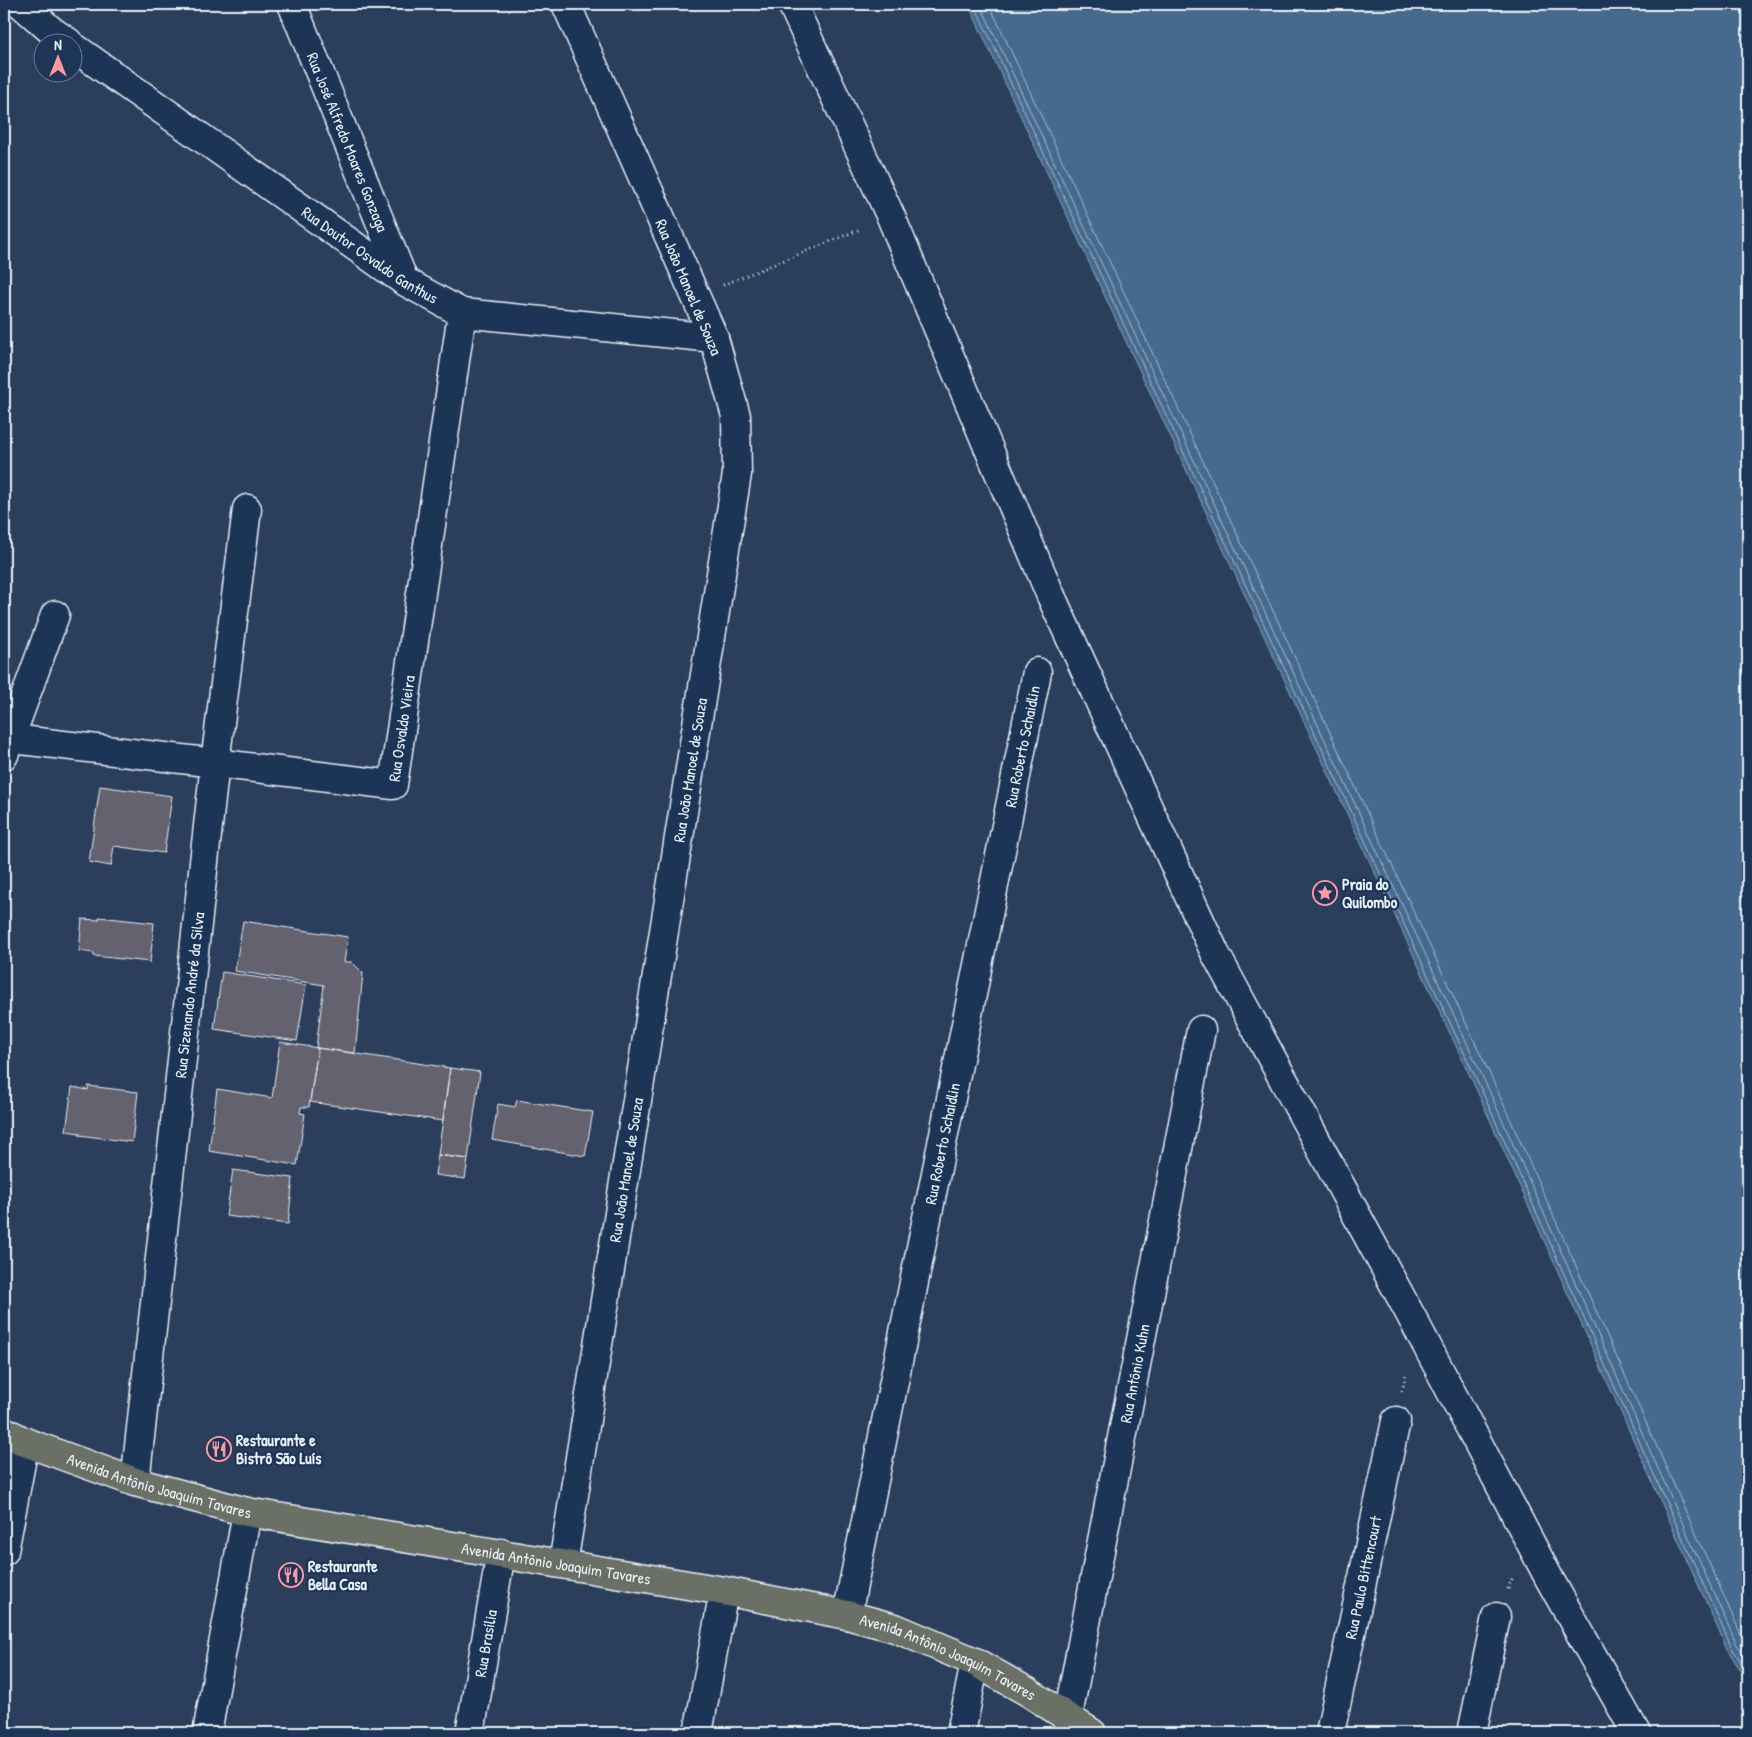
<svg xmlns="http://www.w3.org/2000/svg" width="1752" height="1737" viewBox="0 0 1752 1737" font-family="'Patrick Hand',sans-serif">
<rect width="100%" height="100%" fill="#2b3e5c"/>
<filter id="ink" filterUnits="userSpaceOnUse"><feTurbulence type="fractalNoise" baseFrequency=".02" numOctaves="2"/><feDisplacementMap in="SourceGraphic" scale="10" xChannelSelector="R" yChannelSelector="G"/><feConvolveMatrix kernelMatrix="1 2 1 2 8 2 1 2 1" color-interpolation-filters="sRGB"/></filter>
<g filter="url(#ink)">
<!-- water -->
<path fill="#456b8d" stroke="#86a1b8" d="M968,4H1748V1682L1727,1649L1477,1091Z"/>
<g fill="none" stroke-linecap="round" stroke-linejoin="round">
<!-- shore -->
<path stroke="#a7bbcd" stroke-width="1" d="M974,4L1481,1089L1731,1646L1748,1673
M980,4L1487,1086L1736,1643L1748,1661
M989,4L1494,1083L1743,1639L1748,1648"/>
</g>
<!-- building -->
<path fill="#64626e" stroke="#e8f1f8" d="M100,786L172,796L164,853L114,846L111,866L89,862Z
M99,917L154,923L150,962L94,956V953L79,951L82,919L99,920Z
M243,921L348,937L344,962H352L363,973L355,1053L316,1048L324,985L235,971Z
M222,972L306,985L297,1041L214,1029Z
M280,1042L318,1048L309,1107H301L300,1113L305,1114L297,1165L209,1151L217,1089L272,1098Z
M318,1048L450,1068L443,1121L310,1102Z
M450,1068L480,1072L468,1159L438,1155Z
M88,1086L138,1092L132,1142L79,1135L80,1133L66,1131L72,1087L88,1090Z
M517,1100L593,1112L585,1156L492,1140L498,1104L515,1107Z
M438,1155L468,1159L465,1179L435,1175Z
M233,1170L293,1178L288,1224L226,1216Z"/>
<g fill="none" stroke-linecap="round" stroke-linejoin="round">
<defs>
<g id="minor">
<path d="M21,4L53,32L68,42"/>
<path id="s1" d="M292,4L404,281"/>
<path d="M792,4L891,217L1051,596L1215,953L1417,1327L1550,1580L1636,1733"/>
<path id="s2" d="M72,46L404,281L462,313L714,338"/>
<path id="s3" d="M4,738L215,763L393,785L462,313"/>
<path d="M4,755L55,615"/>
<path id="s4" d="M135,1482L215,763L247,509"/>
<path d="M4,1551L25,1442"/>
<path id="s5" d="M563,1564L737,474L736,416L714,338L566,4"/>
<path id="s6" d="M847,1615L1037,672"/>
<path id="s7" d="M1068,1716L1201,1030"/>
<path d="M207,1733L247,1512"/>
<path id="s8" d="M470,1733L501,1553"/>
<path d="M698,1733L724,1591"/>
<path d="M961,1733L975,1662"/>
<path id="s9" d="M1330,1733L1396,1421"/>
<path d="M1472,1733L1496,1617"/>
</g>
<g id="major">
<path id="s10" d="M4,1431L25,1442L135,1482L247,1512L724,1591L847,1615L895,1628L975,1662L1028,1692L1092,1733"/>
</g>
</defs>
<!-- minor casing -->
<use href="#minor" stroke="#e8f1f8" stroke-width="31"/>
<!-- major casing -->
<use href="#major" stroke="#e8f1f8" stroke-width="31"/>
<!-- path -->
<path stroke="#e8f1f8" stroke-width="3" stroke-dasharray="1 4" stroke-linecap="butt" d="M723,285L861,229
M1402,1391L1406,1375
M1508,1589L1513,1576"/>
<!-- minor -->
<use href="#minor" stroke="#1d3557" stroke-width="28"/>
<!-- major -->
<use href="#major" stroke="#6b7065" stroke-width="28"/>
</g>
</g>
<!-- icons -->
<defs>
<symbol id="sight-ring" viewBox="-11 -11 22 22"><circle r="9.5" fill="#1d3557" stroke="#ff9aa2" stroke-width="1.5"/><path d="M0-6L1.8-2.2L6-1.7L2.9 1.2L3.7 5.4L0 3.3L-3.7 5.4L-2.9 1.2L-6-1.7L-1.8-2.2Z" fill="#ff9aa2"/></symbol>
<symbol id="restaurant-ring" viewBox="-11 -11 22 22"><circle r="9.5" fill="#1d3557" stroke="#ff9aa2" stroke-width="1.5"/><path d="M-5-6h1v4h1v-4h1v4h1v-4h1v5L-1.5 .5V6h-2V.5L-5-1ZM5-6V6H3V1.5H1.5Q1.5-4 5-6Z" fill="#ff9aa2"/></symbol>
</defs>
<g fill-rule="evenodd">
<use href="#sight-ring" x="1311" y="879" width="28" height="28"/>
<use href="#restaurant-ring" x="205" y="1435" width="28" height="28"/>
<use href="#restaurant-ring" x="277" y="1561" width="28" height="28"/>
</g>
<g text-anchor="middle" stroke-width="4.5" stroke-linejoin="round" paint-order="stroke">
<!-- street labels -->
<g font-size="16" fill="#e8f1f8" stroke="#1d3557">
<text dy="6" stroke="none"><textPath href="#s1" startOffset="149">Rua José Alfredo Moares Gonzaga</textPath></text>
<text dy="6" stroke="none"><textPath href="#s2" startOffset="364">Rua Doutor Osvaldo Ganthus</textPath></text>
<text transform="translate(689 287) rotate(67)" y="6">Rua João Manoel de Souza</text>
<text dy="6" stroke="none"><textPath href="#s3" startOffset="449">Rua Osvaldo Vieira</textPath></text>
<text dy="6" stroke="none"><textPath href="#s6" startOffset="886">Rua Roberto Schaidlin</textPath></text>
<text dy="6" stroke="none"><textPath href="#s5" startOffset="804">Rua João Manoel de Souza</textPath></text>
<text dy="6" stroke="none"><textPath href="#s4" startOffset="490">Rua Sizenando André da Silva</textPath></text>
<text dy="6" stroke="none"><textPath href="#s6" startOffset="481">Rua Roberto Schaidlin</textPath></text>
<text dy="6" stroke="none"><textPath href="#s5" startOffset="399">Rua João Manoel de Souza</textPath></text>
<text dy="6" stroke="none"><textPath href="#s7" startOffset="349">Rua Antônio Kuhn</textPath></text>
<text dy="6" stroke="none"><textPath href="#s10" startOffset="165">Avenida Antônio Joaquim Tavares</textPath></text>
<text dy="6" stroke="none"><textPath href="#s10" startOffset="570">Avenida Antônio Joaquim Tavares</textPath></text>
<text dy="6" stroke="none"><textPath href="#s9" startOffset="159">Rua Paulo Bittencourt</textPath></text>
<text dy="6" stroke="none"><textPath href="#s8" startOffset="91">Rua Brasília</textPath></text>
<text dy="6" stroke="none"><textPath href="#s10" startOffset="975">Avenida Antônio Joaquim Tavares</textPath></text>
</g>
<!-- poi labels -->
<g font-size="16" font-weight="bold" fill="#e8f1f8" stroke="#1d3557" text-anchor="start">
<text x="1342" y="890">Praia do<tspan x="1342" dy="18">Quilombo</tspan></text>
<text x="236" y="1446">Restaurante e<tspan x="236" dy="18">Bistrô São Luís</tspan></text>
<text x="308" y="1572">Restaurante<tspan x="308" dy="18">Bella Casa</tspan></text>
</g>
</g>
<!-- margin -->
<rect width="1752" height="1737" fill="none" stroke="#1d3557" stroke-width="20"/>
<rect x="10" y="10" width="1732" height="1717" fill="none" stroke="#e8f1f8" stroke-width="2" filter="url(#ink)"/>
<!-- north arrow -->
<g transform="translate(58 58)"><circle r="24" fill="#1d3557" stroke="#6e8097"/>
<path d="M0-4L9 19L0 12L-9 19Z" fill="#ff9aa2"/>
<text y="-8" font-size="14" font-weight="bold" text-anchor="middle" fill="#e8f1f8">N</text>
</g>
</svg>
